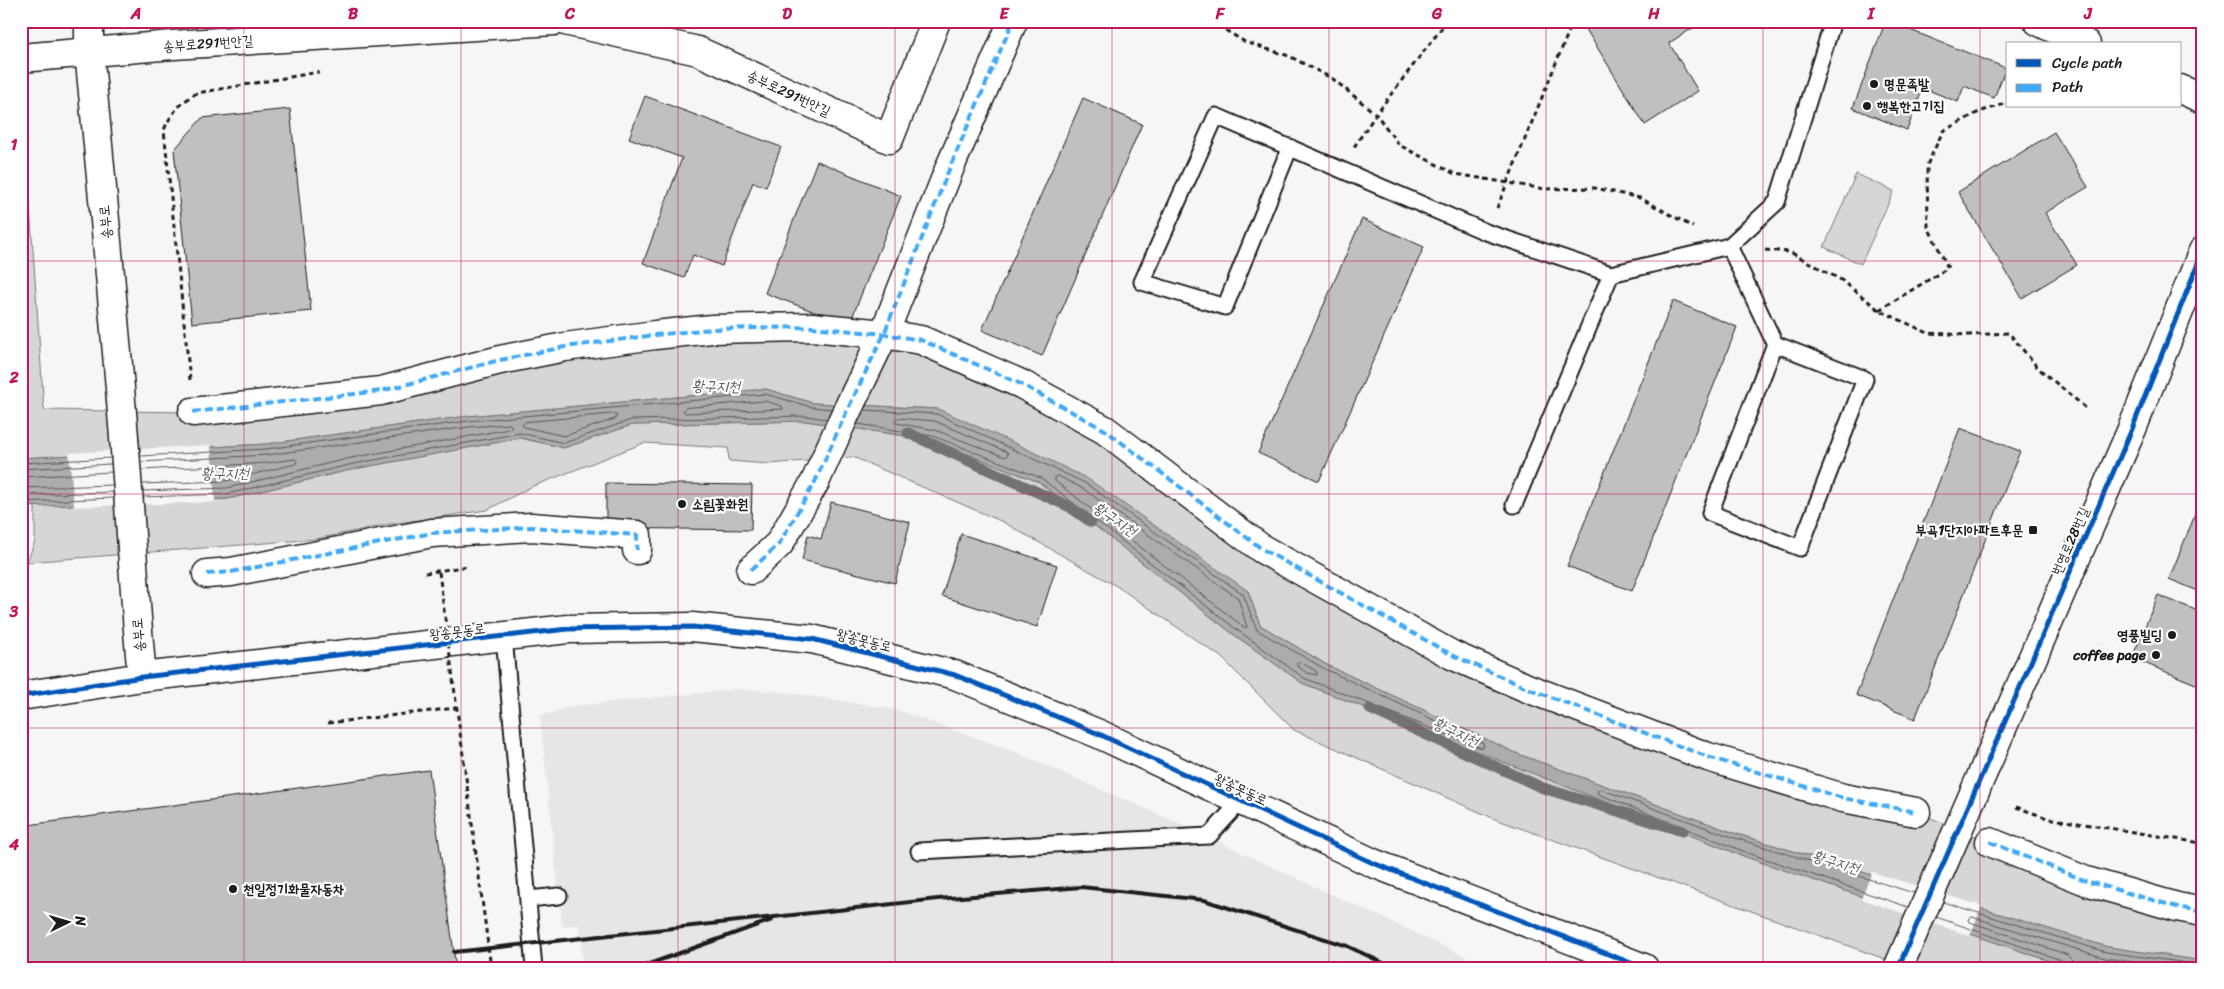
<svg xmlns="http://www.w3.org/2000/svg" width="2224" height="989" viewBox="0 0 2224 989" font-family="Sriracha,'Poor Story',sans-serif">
<rect width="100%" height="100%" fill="#f6f6f6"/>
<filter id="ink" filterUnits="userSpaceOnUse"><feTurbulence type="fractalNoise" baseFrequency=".02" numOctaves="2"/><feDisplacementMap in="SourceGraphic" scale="10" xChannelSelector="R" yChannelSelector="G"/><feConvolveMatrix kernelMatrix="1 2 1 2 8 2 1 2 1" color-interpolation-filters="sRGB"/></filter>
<g filter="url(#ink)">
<!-- built -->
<path fill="#e6e6e6" d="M739,689L784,692L894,709L1008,749L1209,836L1242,853L1491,968H583L579,925L562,926L540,716L573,706Z"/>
<!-- green -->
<path fill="#d6d6d6" stroke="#797979" d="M21,75L44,410L193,412L655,335L921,340L1189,493L1452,655L1708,757L1916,812L1990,842L2203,910V961L2108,947L1737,834L1518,754L1327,665L1260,625L1248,591L938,409L813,403L766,389L468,416L266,444L21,458Z
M1856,174L1894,191L1861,264L1824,247Z
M806,421L932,440L1039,482L1233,634L1302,683L1746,857L2070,968H1910L1495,819L1294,730L1221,657L1118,587L1003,522L853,457L769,464L729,461L728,448L644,443L531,487L487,510L390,524L316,539L27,562L35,541V506L228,499L354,469L521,438L564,448L632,425Z"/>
<!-- water -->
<path fill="#acacac" stroke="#727272" d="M766,389L813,403L938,409L1021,446L1088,479L1248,591L1260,625L1327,665L1518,754L1737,834L2108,947L2203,961V968H2070L1746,857L1302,683L1233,634L1039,482L932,440L806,421L632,425L564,448L521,438L354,469L228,499L21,507V458L266,444L468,416Z"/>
<!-- pier -->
<path fill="#f6f6f6" d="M211,445L215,502L74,507L69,453Z
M1872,872L1982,906L1970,936L1861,899Z"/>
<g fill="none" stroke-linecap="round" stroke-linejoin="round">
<!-- shore -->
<path stroke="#565656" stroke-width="1" d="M765,401L782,406L783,409L685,413L683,411L685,408Z
M614,414L617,416L615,419L564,436L524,427L522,425L525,422Z
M897,418L935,421L1007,452L1008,455L1005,457L935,430L896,423L894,421Z
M858,424L933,436L1041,478L1236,629L1304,678L1481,748L1484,747L1483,743L1325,669L1257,630L1243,594L1085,483L937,414L864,410
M141,456L266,449L468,421L765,394L812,407L831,409
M141,462L267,455L469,427L509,424L512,426L509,429L351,458L227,488L143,491
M21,463L111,458
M21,469L111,464
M142,470L267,463L295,459L297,462L295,464L226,481L143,484
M1058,476L1082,488L1238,598L1247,627L1244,628L1240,624L1055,481V477Z
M21,477L112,472
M21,488L113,485
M21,495L113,492
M143,497L227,494L353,464L520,433L564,443L631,420L806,416L827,419
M21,502L113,498
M1300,662L1316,671L1317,675L1307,673L1297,666V663Z
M1943,902L2106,952L2203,965
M1908,907L1748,853L1598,794L1597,791L1600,789L1735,838L1914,893
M1936,917L2064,961L2068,968
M2074,968L2073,960L2068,955L1970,922L1969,919L1972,917L2105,958L2173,968"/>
<!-- stream -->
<path stroke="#727272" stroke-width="11" d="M908,433L1070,507L1091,522
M1370,709L1543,788L1683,831"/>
</g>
<!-- building -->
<path fill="#c0c0c0" stroke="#1c1c1c" d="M1592,21H1693L1696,26L1669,43L1698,91L1645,125L1584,26Z
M1895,24L2006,68L1994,98L1964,86L1958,102L1923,88L1907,130L1853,108L1883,28Z
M645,96L781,147L766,187L753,182L722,266L693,255L684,278L643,263L682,158L629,138Z
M1083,98L1142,124L1042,356L982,330Z
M290,109L311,311L192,323L174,150L202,118Z
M2054,132L2088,187L2045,213L2077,265L2022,298L1958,192Z
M817,161L901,196L849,325L765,293Z
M1362,219L1424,247L1319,481L1258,453Z
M1673,301L1737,327L1632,591L1567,566Z
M1960,428L2020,451L1915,719L1856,695Z
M606,483L752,485L751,530L606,528Z
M831,502L910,522L895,583L802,560L808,535L821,539Z
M2197,510L2203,512V593L2169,579Z
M961,534L1057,565L1037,627L942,596Z
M2158,595L2203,613V687L2132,658Z
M429,770L456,968H21V826Z"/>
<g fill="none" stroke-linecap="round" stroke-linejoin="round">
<defs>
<path id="lane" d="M1290,147L1225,307L1142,282L1216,116L1486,232L1611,274L1729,246L1777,202L1833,21
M1729,246L1775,344L1865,379L1800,548L1710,513L1775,344
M1514,505L1611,274
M504,637L534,968
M919,851L1209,836L1241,801
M528,899L559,896"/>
<path id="street" d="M565,21L698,51L889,139L936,21
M21,58L173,45L554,21
M193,412L381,391L500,360L565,347L655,335L712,329L812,327L884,334L921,340L1021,384L1105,430L1262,549L1452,655L1527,688L1708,757L1843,798L1916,812
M751,570L779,544L815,482L845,415L884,334L950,167L1013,21
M207,574L231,572L432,533L531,527L637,535V550
M1990,842L2086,881L2177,907L2203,912"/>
<path id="secondary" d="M89,21V51C101,176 113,300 123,425C130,509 134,593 142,677
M2038,21L2086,44
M2180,89L2203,99
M21,696L142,677L568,629L692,627L812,639L955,675L1099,734L1373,863L1644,968
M1898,968L2132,429L2203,251"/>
</defs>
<!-- lane casing -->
<use href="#lane" stroke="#1c1c1c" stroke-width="19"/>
<!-- street casing -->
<use href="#street" stroke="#1c1c1c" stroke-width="31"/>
<!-- secondary casing -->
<use href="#secondary" stroke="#1c1c1c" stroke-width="31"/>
<!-- path -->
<path stroke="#1c1c1c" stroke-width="3" stroke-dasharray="5 4" stroke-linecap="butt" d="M1210,21L1245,42L1289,56L1333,79L1376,114L1399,145L1455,174L1545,189L1595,188L1640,198L1693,227
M1084,26L1089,21
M1354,147L1376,114L1447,21
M1497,208L1573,21
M1765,250L1790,252L1843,281L1879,310L1928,333L1969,335L2009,333L2038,368L2087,409
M1879,310L1948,268L1928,227L1927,165L1943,131L1979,112L2008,103
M190,380L164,130C171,113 181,102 197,93L319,72
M425,573L468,566
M328,723L456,708
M2016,807L2047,818L2201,843"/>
<!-- lane -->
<use href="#lane" stroke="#fff" stroke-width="15"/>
<!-- street -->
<use href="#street" stroke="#fff" stroke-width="28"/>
<!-- secondary -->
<use href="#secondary" stroke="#fff" stroke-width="28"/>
<!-- rail -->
<path stroke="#1c1c1c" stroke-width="4" d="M454,952L938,899L1081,887L1204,900L1347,946L1394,968
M638,968L772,920"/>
<!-- path-bridge -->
<path stroke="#1c1c1c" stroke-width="3" stroke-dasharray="5 4" stroke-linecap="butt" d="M439,572L491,968"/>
<!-- quiet -->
<path stroke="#3fa9f5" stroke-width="4" stroke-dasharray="8 4" stroke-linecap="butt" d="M193,412L381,391L500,360L565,347L655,335L712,329L812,327L884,334L921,340L1021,384L1105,430L1262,549L1452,655L1527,688L1708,757L1843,798L1916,812
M751,570L779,544L815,482L845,415L884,334L950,167L1013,21
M207,574L231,572L432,533L531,527L637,535V550
M1990,842L2086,881L2177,907L2203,912"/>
<defs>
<path id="cycleway" d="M21,696L142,677L568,629L692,627L812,639L955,675L1099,734L1373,863L1644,968
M1898,968L2132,429L2203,251"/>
</defs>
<!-- cycleway casing -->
<use href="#cycleway" stroke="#fff" stroke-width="8"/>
<!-- cycleway -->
<use href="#cycleway" stroke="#0057b8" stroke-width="5"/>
</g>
</g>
<!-- grid -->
<path fill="none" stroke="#c2185b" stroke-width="1" stroke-opacity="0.55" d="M244,21V968M461,21V968M678,21V968M895,21V968M1112,21V968M1329,21V968M1546,21V968M1763,21V968M1980,21V968M21,261H2203M21,494H2203M21,728H2203"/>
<!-- markers -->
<g fill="#1c1c1c" stroke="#fff" stroke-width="2">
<circle cx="1874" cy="84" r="5"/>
<circle cx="1867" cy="106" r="5"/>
<circle cx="682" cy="504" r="5"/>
<rect x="2028" y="525" width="10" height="10" rx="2.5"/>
<circle cx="2172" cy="635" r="5"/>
<circle cx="2156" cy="655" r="5"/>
<circle cx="233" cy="889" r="5"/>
</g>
<g text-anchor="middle" stroke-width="4.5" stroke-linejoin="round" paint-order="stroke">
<!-- street labels -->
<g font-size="14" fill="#1c1c1c" stroke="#fff">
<text transform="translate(208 43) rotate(-4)" y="5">송부로291번안길</text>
<text transform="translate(789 93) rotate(25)" y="5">송부로291번안길</text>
<text transform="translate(105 222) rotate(-95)" y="5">송부로</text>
<text transform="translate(2070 541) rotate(-66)" y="5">번영로28번길</text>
<text transform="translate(457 631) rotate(-7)" y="5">왕송못동로</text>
<text transform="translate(138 635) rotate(-95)" y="5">송부로</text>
<text transform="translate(864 640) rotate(14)" y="5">왕송못동로</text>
<text transform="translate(1241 789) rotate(25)" y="5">왕송못동로</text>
</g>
<!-- poi labels -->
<g font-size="14" font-weight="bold" fill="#1c1c1c" stroke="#fff" text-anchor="start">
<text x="1884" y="89">명문족발</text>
<text x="1877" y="111">행복한고기집</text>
<text x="692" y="509">소림꽃화원</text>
<text x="2023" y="535" text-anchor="end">부곡1단지아파트후문</text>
<text x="2162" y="640" text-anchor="end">영풍빌딩</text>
<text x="2146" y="660" text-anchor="end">coffee page</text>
<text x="243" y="894">천일정기화물자동차</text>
</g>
<!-- water labels -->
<g font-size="15" font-style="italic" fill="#5d5d5d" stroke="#fff">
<text transform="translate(716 386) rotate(1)" y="5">황구지천</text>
<text x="225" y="478">황구지천</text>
<text transform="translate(1115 519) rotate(34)" y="5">황구지천</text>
<text transform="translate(1456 732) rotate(25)" y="5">황구지천</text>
<text transform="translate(1836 862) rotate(17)" y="5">황구지천</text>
</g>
</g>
<!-- margin -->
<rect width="2224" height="989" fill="none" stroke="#fff" stroke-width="55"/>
<!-- legend -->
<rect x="2006" y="42" width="175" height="65" fill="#ffffff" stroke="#a4a4a4"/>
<rect x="2016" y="59" width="25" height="8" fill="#0057b8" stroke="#a4a4a4"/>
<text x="2052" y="68" font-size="15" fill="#1c1c1c">Cycle path</text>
<rect x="2016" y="84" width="25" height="8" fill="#3fa9f5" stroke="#a4a4a4"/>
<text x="2052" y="92" font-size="15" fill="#1c1c1c">Path</text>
<!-- north arrow -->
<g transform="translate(68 922) rotate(85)" stroke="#ffffff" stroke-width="4" paint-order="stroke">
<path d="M0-4L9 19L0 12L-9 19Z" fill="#1c1c1c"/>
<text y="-8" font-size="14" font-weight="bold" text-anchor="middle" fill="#1c1c1c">N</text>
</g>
<rect x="28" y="28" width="2168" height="934" fill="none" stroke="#c2185b" stroke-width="2"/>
<g font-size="16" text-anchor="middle" font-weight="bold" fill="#c2185b">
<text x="136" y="19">A</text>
<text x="353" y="19">B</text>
<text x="570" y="19">C</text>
<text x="787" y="19">D</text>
<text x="1004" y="19">E</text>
<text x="1220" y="19">F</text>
<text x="1437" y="19">G</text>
<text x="1654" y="19">H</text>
<text x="1871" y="19">I</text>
<text x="2088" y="19">J</text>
<text x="14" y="150">1</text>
<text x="14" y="383">2</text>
<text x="14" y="617">3</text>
<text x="14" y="850">4</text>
</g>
</svg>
